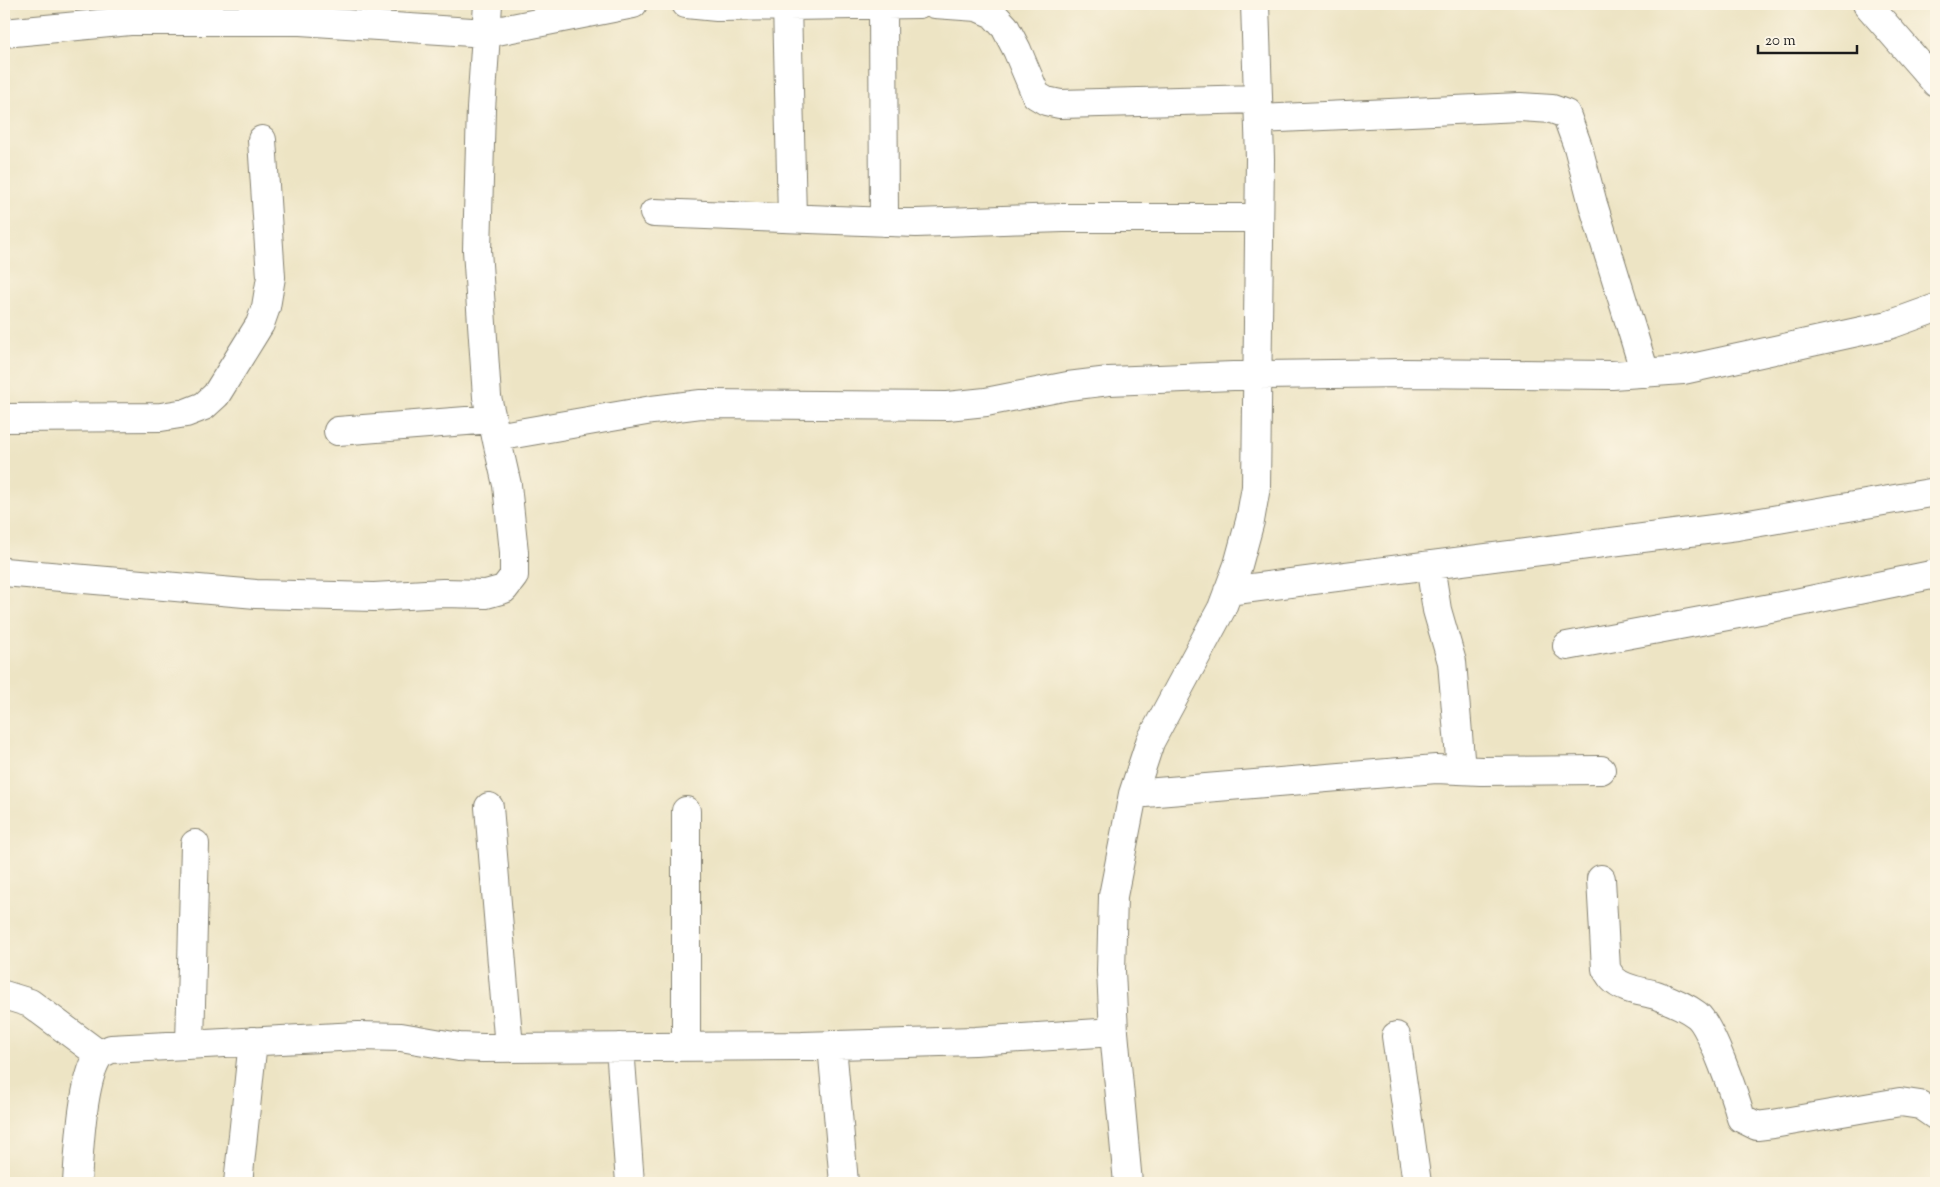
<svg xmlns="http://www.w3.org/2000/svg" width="1940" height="1187" viewBox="0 0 1940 1187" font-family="'Sorts Mill Goudy',serif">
<rect width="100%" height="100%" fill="#fcf5e5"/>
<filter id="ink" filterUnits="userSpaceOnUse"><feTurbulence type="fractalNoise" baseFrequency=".02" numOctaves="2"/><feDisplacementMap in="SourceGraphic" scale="10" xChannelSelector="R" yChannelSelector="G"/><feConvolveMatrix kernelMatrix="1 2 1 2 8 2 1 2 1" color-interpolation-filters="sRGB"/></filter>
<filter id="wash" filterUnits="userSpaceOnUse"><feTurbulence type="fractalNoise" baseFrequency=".0096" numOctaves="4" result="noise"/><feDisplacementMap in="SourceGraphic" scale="20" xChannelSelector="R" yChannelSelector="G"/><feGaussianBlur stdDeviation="1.12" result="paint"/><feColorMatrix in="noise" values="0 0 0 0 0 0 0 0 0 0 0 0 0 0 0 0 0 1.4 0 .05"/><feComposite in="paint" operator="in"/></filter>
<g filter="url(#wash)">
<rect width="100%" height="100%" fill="#ede4c4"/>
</g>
<g filter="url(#ink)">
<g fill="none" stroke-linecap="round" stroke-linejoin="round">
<defs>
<path id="street" d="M686,4L717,7L919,4
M787,4L792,218
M935,4L977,7L993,14L1005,27L1017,50L1036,95L1046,101L1060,104L1258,99
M1867,4L1936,83
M883,5L884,222
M4,33L130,21H300L487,33L633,4
M1259,119L1520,107L1552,109L1566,114L1578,147L1593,204L1645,373
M654,213L916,223L1063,218H1259
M4,418L161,417L186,413L204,406L216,395L260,324L266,307L271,277L262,140
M338,431L492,419
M496,437L652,410L701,404L947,406L986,402L1068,386L1109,381L1258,375L1403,373L1612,375L1683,370L1889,325L1936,308
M1430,565L1437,610L1452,662L1461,770
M4,572L256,594L374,597L443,593L486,594L504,589L514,576V552L507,485L487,397L477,250L481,109L488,4
M1228,591L1737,526L1936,492
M1567,646L1781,606L1936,574
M1133,794L1436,769L1481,771L1601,770
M489,807L509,1048
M686,811V1046
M1601,879L1606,969C1608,972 1610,976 1613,979C1623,990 1642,991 1656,995C1670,1000 1685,1006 1697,1015C1711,1026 1736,1099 1741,1118L1757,1126L1773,1124L1900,1102L1920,1105L1936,1116
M4,995L30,1003L100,1055
M1396,1036L1417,1183
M190,1044L195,844
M832,1045L844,1183
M620,1047L630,1183
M77,1183C79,1152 82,1082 98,1057C101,1053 107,1051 111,1049L358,1036L401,1037L459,1047L483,1048L802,1046L975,1041L1114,1032
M238,1183L253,1041
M1128,1183L1114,1032L1111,971L1113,896L1133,794L1150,742L1222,608L1238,565L1250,521L1256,487L1260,159L1255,4"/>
</defs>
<!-- street casing -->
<use href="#street" stroke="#848070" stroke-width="30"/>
<!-- street -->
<use href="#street" stroke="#fff" stroke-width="28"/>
</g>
</g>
<!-- margin -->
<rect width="1940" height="1187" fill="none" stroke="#fcf5e5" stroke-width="20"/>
<!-- scale -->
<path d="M1758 45v8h99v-8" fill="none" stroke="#1c1c1c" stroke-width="2.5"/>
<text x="1765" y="45" font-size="15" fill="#1c1c1c" stroke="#fcf5e5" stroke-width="4" paint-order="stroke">20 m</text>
</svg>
